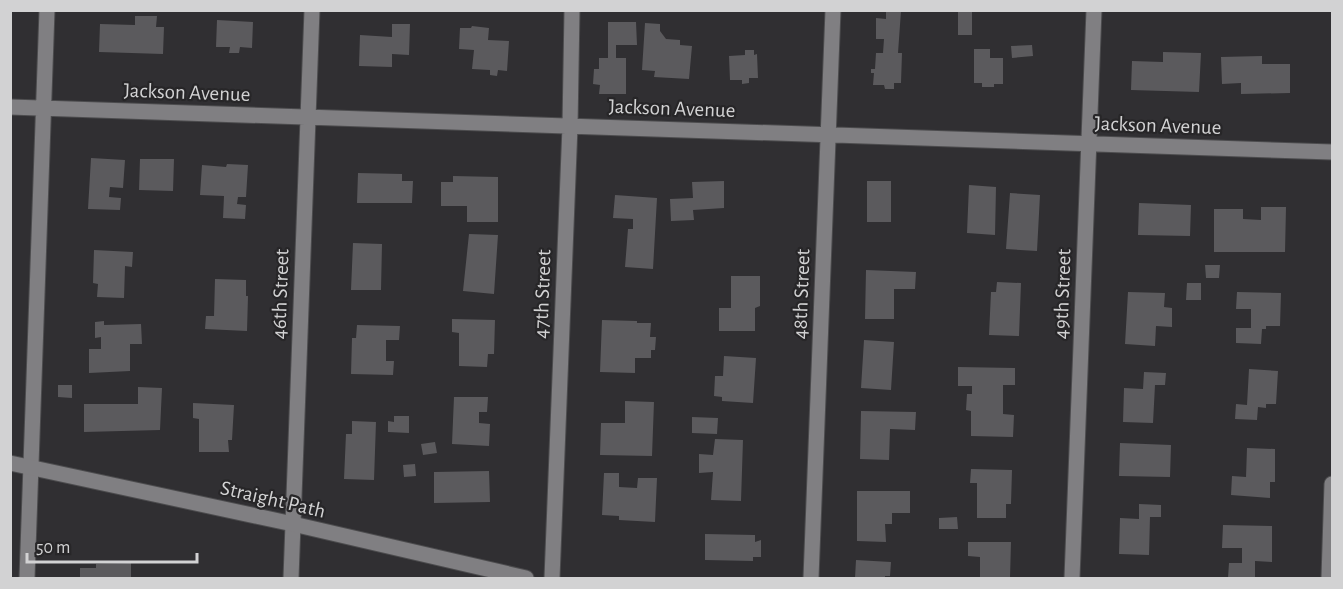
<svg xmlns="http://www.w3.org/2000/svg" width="1343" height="589" viewBox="0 0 1343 589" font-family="'Alegreya Sans',sans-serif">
<rect width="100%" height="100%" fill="#302f32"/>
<!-- building -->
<path fill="#5b5a5d" d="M886,10L901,11L898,53H902L901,83H894V89H885L884,85H873L874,73H871V69H875L876,53H883L884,39H876V18L886,19Z
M958,10L972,11V35H958Z
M135,16H157L156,27H164L163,54L99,52L100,24L135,25Z
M217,20L253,22L252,48L240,47L239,53H229L230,47H216Z
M608,22H636L637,45H616V58H626V94H599L600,85L593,84L594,69H599V58H608Z
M645,23L660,24V31L666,39L680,40V45L692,46L689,79L654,77L655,71L642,70Z
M392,24H410L409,55L392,54V67L359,66L360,35L392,37Z
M472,26L489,28L488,40L509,41L507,71L498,70L497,76L490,75V70L472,69L474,50L459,49L460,28H471Z
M1032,45L1033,56L1012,58L1011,46Z
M974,49H990V58H1003V84H994V87H982V83H974Z
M745,50H754V55L757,54L758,78H749V83L742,84V80H730L729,56L745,55Z
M1163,52L1201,53L1199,92L1131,90L1132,61L1163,62Z
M1262,56V64H1290V93L1241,94V83L1222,84L1221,57Z
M91,158L125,160L123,188L110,187L109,197L121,198L120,210L88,209Z
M140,159H174L173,191L139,190Z
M227,164L248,165L246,197H238L237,204L246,205L245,219L223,218L224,196L200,195L202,165L226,167Z
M358,173L402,174V181H413L412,203H357Z
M453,176L498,177V222H467V206H441V182H453Z
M724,181V208L693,210L694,220L671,221L670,199L693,198L692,182Z
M867,181H891V222H867Z
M969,185L996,187L995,235L967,233Z
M1010,193L1040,195L1037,251L1006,249Z
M615,195L657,198L653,269L625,267L628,229H633V219L613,218Z
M1139,203L1191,205L1190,236L1138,235Z
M1261,207H1286L1285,252H1214V209H1243V219L1261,220Z
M469,234L498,235L494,294L463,291Z
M353,243L382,244L381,290H351Z
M94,250L133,252L132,267L125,266L124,298L97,297L98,284L93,283Z
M1205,265H1220L1219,278H1206Z
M866,270L916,272L915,289H894V319H865Z
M731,276H760V306L755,308V331H719V308H731Z
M215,279L246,280V296H248L247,331L205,329L206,316H214Z
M997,282L1021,283L1019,336L989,335L991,292H996Z
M1187,283H1201V300H1186Z
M1128,292L1165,293L1164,307L1172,308V327L1156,326L1155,346L1125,344Z
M1237,292L1281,293L1280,326H1266V329H1262L1261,344L1236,343V328H1251V309H1236Z
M452,319L495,320L494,354H488L487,367L459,366V333L452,332Z
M602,320L637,321V323H651L650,337H656L655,350H651V358H635V373L600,372Z
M104,321V325L141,324L142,344H130V371L89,373V349H101V337L95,338V322Z
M357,325L400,326L399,340H386V361H394L393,375L351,374L352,338H356Z
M864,340L894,342L891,390L861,388Z
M724,356L756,358L753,403L722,401V397L714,396L715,376H723Z
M958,367L1015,368V385H1003V414L1014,415L1013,437L971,436V411L966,410L967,394H972V386H958Z
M1249,369L1278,371L1276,404H1266V408L1258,407L1257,420L1235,419L1236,404L1247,405Z
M1144,372L1166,373L1165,385H1155L1153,423L1123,422L1124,388L1143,389Z
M58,385H72V398L58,397Z
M138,387L162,388L160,430L84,432V404H138Z
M454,397H488L487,412H479V423L490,424L489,446L452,444Z
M625,401L654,402L652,456L600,455L601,423H625Z
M193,403L234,405L232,440H228L229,452H199V419L193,418Z
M861,411L916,412L915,430L890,429L889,460L860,459Z
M394,416H409V433L388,432V421L394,422Z
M692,417L718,418L717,434L692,433Z
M352,421L376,422L374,480L344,479L346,434H352Z
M715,439L743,440L741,501L711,500L713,472L699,473V454L713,455Z
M435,442L437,453L423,455L421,444Z
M1120,443L1171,445L1170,477L1119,476Z
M1247,448L1275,449V482H1270V498L1231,495L1232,476L1246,477Z
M415,464L416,476L404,477L403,465Z
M971,469L1012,470L1011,504H1006V518H977V483H970Z
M489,471L490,502L434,503V472Z
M604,473H619V487L637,488L638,478H657L655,522L619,520V516L602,515Z
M857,491H910V513H892V524H885L886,542L857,541Z
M1139,504L1161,505V517H1150L1149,555L1119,554L1120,518L1139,519Z
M957,517L958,529H939V518Z
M1223,525L1272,526V562L1255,561V578H1228L1229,563H1242V548H1222Z
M705,534L755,535V542L761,540V557H753V561L705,560Z
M968,542H1011L1010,578H980V557L968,556Z
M856,560L891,562L890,576H885V578H855Z
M131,563V578H80V568H96V564Z"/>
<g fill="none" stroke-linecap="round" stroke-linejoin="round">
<defs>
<path id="minor" d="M10,107L1332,152
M27,578L47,10
M291,578L312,10
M552,578L570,126L572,10
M811,578L833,10
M1072,578L1094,10
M1329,578L1332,484"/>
<path id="secondary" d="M10,463L293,524L526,578"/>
</defs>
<!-- minor casing -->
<use href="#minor" stroke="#4c4c4e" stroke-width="17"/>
<!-- secondary casing -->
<use href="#secondary" stroke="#4c4c4e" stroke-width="17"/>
<!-- minor -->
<use href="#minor" stroke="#807f82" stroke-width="15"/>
<!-- secondary -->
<use href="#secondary" stroke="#807f82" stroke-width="15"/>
</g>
<g text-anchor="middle" stroke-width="4.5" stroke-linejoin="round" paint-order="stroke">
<!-- street labels -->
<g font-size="21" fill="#d2d2d3" stroke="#272628">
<text transform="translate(187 92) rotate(2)" y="7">Jackson Avenue</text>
<text transform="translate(672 108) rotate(2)" y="7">Jackson Avenue</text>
<text transform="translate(1158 125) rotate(2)" y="7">Jackson Avenue</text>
<text transform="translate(280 294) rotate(-88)" y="7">46th Street</text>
<text transform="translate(542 294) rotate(-88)" y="7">47th Street</text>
<text transform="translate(801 294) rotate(-88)" y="7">48th Street</text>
<text transform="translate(1062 294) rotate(-88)" y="7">49th Street</text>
<text transform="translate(273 499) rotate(13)" y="7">Straight Path</text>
</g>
</g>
<!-- border -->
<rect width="1343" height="589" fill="none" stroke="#d2d2d3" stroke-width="24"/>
<!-- scale -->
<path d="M27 553v9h170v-9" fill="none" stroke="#d2d2d3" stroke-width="3"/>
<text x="36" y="553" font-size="18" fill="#d2d2d3" stroke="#272628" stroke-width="4.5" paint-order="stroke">50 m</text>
</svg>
